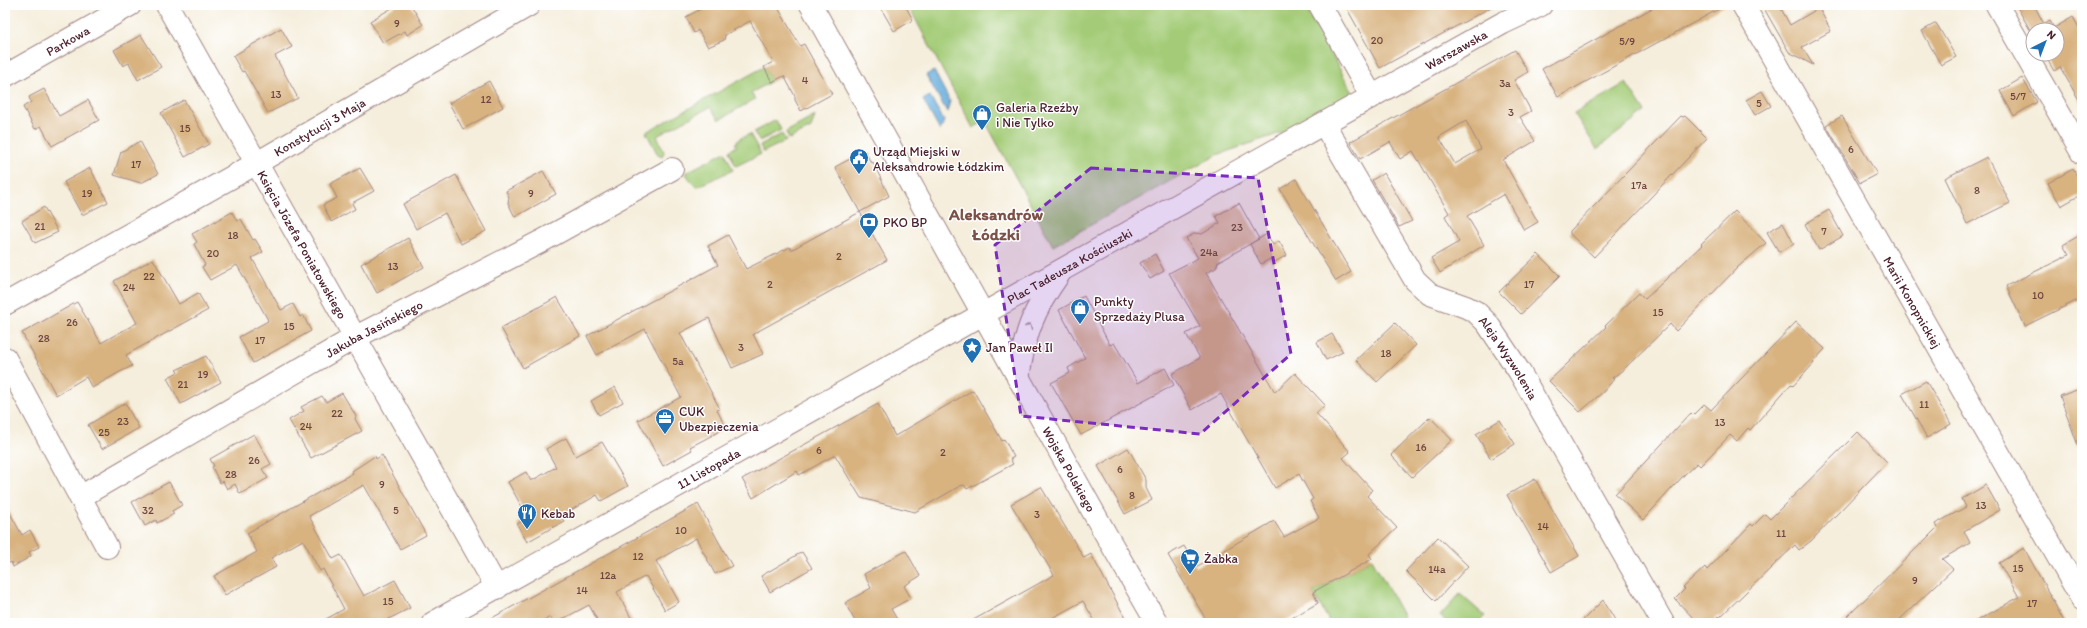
<svg xmlns="http://www.w3.org/2000/svg" width="2087" height="628" viewBox="0 0 2087 628" font-family="Itim,sans-serif">
<rect width="100%" height="100%" fill="#fff"/>
<filter id="ink" filterUnits="userSpaceOnUse"><feTurbulence type="fractalNoise" baseFrequency=".025" numOctaves="2"/><feDisplacementMap in="SourceGraphic" scale="8" xChannelSelector="R" yChannelSelector="G"/><feConvolveMatrix kernelMatrix="1 2 1 2 8 2 1 2 1" color-interpolation-filters="sRGB"/></filter>
<filter id="wash" filterUnits="userSpaceOnUse"><feTurbulence type="fractalNoise" baseFrequency=".012" numOctaves="4" result="noise"/><feDisplacementMap in="SourceGraphic" scale="16" xChannelSelector="R" yChannelSelector="G"/><feGaussianBlur stdDeviation="0.9" result="paint"/><feColorMatrix in="noise" values="0 0 0 0 0 0 0 0 0 0 0 0 0 0 0 0 0 1.4 0 .05"/><feComposite in="paint" operator="in"/></filter>
<g filter="url(#wash)">
<rect width="100%" height="100%" fill="#f5eedc"/>
<!-- green -->
<path fill="#a4cc78" stroke="#777652" d="M908,5H1304L1353,93L1292,129L1217,155L1053,246L985,121L973,128Z
M764,67L772,81L751,93L755,99L719,120L710,107L657,136L664,152L662,157L658,155L646,132Z
M1626,83L1645,112L1597,149L1574,113Z
M815,116L811,128L789,139L786,132Z
M776,120L781,130L759,141L754,132Z
M750,134L761,154L736,166L729,151L737,146L735,144L739,139Z
M782,134L786,141L763,152L760,145Z
M725,152L733,170L696,187L685,173Z
M1372,559L1404,617L1392,623H1330L1313,592Z
M1460,594L1485,616L1478,623H1447L1440,616Z"/>
<!-- water -->
<path fill="#65addc" stroke="#586684" d="M934,71L950,101L947,112L926,75Z
M930,96L944,121L940,131L923,100Z"/>
<g id="blocks">
<!-- building -->
<path fill="#d8b27f" fill-rule="evenodd" d="M397,5H411L423,25L407,35L405,31L383,43L370,21Z
M708,5H779L777,6L800,46L804,44L832,94L801,111L795,100V96L784,76L772,82L764,67L773,62L750,21L725,35L724,40L708,47L698,30L694,33L686,17Z
M879,5H905L913,20L894,31Z
M1345,5H1495L1380,68Z
M1658,5H1726L1558,97L1542,69Z
M1762,5H1779L1790,25L1819,8L1831,31L1802,47L1813,65L1789,52Z
M2016,5H2034L2044,24L2050,21L2054,28L2073,17L2082,33V105L2060,67L2054,71L2044,54H2057V30H2033V35Z
M1936,23L1956,57L1941,65L1922,31Z
M281,28L292,47L275,56L298,98L268,113L244,71L242,72L233,56Z
M141,35L161,67L138,80L129,63L123,66L114,50Z
M1515,50L1528,72L1514,80L1531,111L1520,117L1535,141L1503,160L1538,222L1524,230L1504,194L1467,216L1484,245L1440,273L1431,258L1459,242L1445,216L1449,213L1413,151L1400,159L1390,142L1360,159L1350,142ZM1466,121L1481,149L1455,164L1439,137Z
M2022,78L2037,102L2014,116L2000,91Z
M489,81L503,107L463,129L449,103Z
M44,89L59,116L88,100L99,120L52,146L41,126L35,129L23,107L31,102L29,97Z
M1762,91L1771,106L1755,115L1746,100Z
M184,100L209,144L185,157L161,113Z
M1681,116L1683,117L1685,116L1707,138L1594,257L1570,234V231Z
M1842,116L1877,174L1860,183L1826,125Z
M140,141L158,174L141,183L114,175L121,152Z
M865,151L871,163L873,162L889,196L860,212L835,167Z
M1987,157L2010,203L1967,224L1945,178Z
M90,168L108,202L82,215L64,182Z
M360,168L374,191L352,203L355,209L331,222L323,205L337,198L330,184Z
M2073,169L2082,185V194L2061,206L2048,183Z
M543,171L556,194L515,217L508,203L509,197L506,191Z
M1384,173L1412,221L1399,227L1372,180Z
M456,175L486,231L461,244L445,213L416,229L403,204Z
M1296,179L1351,272L1336,281L1280,189Z
M1239,203L1259,239L1218,262L1216,268L1206,273L1275,392L1295,373L1325,405L1316,413L1350,452L1343,458L1372,490L1367,496L1397,528L1369,554L1372,559L1313,592L1318,603L1283,623H1208L1168,555L1184,546L1196,567L1274,521L1284,537L1319,518L1310,501L1313,499L1299,474L1275,488L1221,394L1192,410L1172,374L1200,358L1186,334L1200,326L1169,273L1198,258L1186,238L1196,233L1202,234L1220,223L1216,216Z
M44,207L58,232L35,243L22,221Z
M1829,210L1843,236L1819,250L1805,224Z
M1735,211L1766,243L1738,267L1676,331L1670,324L1624,369L1612,378L1614,379L1604,391L1580,412L1549,381L1606,327L1605,326L1639,293L1645,299L1702,245L1701,244Z
M232,212L237,221L241,219L253,240L255,239L263,252L252,258L281,310L293,304L300,317L303,315L311,331L253,363L239,337L268,321L267,318L237,265L210,280L202,267L205,265L194,244L197,242L192,234Z
M860,212L887,260L753,334L763,354L732,368L709,318L680,333L720,409L717,410L726,428L690,447L692,450L663,466L638,420L681,397L645,329L597,355L587,336L718,265L708,246L728,235L746,269L790,247L791,250Z
M1783,223L1794,244L1779,252L1767,232Z
M1267,234L1273,245L1279,241L1287,255L1273,263L1270,259L1261,264L1250,244Z
M2082,234V298L2025,326L2006,286L2069,255L2063,245Z
M408,238L424,267L377,293L361,264Z
M1155,254L1164,271L1150,279L1140,263Z
M1538,254L1560,276L1521,314L1499,292Z
M153,259L179,304L198,293L208,310L126,355L132,366L118,373L92,388L86,377L56,395L22,333L77,302L101,343L115,335L137,323L114,281Z
M1084,296L1110,345L1114,343L1138,383L1165,368L1174,385L1081,435L1051,383L1070,373L1068,368L1085,358L1059,310Z
M557,297L580,336L523,368L501,328Z
M1796,322L1825,349L1813,362L1814,363L1793,386L1791,384L1750,430L1748,428L1737,441L1730,435L1700,466L1697,463L1685,474L1643,520L1615,494L1691,413L1693,415L1704,404L1711,410Z
M1395,323L1416,345L1377,382L1356,360Z
M1332,334L1343,352L1326,360L1317,342Z
M206,356L221,382L181,404L167,378L178,372L176,370Z
M1926,381L1951,424L1927,438L1902,394Z
M615,387L623,402L599,415L591,401Z
M2082,388V451H2080L2060,396Z
M973,390L1002,441L1004,439L1014,457L1010,459L1013,464L967,489L964,485L960,486L915,512L861,498L835,455L799,475L797,471L753,498L742,479L878,404L895,436Z
M342,393L356,416L355,419L362,431L311,458L289,420L304,411L301,407L322,396L326,402Z
M125,403L139,428L102,449L88,425Z
M1430,417L1452,440L1412,477L1391,455Z
M1500,420L1515,444L1491,459L1476,434Z
M1858,432L1887,462L1811,541L1799,550L1795,545L1720,617L1718,616L1712,623H1698L1675,599L1685,589L1683,588L1705,567L1707,570L1751,524L1753,526L1765,514L1770,519Z
M254,434L271,464L262,469L268,478L240,494L235,484L227,489L223,481L220,483L212,467L214,466L210,459Z
M566,438L576,456L602,442L628,486L601,501L597,495L561,516L564,521L527,542L517,524L528,518L508,482L526,472L531,481L556,467L546,449Z
M1128,448L1146,480V488L1152,500L1125,514L1098,466Z
M382,455L426,535L400,549L364,485L309,516L333,559L341,555L364,596L395,580L410,608L381,623H319L344,609L323,569L320,571L303,540L271,558L276,567L225,595L214,576L257,552L247,533L353,473L352,471L375,456L376,459Z
M1535,479L1579,556L1551,572L1507,495Z
M169,482L182,505L172,511L174,514L157,523L156,520L145,526L132,502Z
M1986,485L2000,510L1964,531L1970,543L1942,559L1953,569L1896,623H1841L1937,528L1935,524L1966,507L1962,499Z
M1041,487L1084,558L1091,554L1128,623H1096L1083,601L1043,623H968L1054,575L1011,504Z
M5,504L22,535L30,530L39,547L29,552L31,556L13,567L11,562L5,565Z
M698,504L732,566L715,574L696,538L656,561L679,602L665,610L646,576L617,592L634,623H599L589,605L555,623L550,617L541,623H483Z
M1438,537L1468,566L1436,601L1406,571Z
M2024,548L2065,623H1973L2019,597L1999,563Z
M906,551L920,576L904,586L911,598L891,609L899,623H856L845,603L871,588L864,574Z
M802,552L812,568L770,592L761,576Z
M1603,600L1617,623H1580Z"/>
</g>
</g>
<g filter="url(#ink)">
<use href="#blocks" fill-opacity="0" stroke="#a08684" stroke-width="1"/>
<g fill="none" stroke-linecap="round" stroke-linejoin="round">
<defs>
<g id="minor">
<path id="s1" d="M167,5L497,588"/>
<path d="M1320,5L1372,97"/>
<path id="s2" d="M1743,5L2082,599"/>
<path d="M1997,5L2082,153"/>
<path id="s3" d="M5,76L130,5"/>
<path id="s4" d="M1324,124L1415,280L1430,294L1466,307L1476,312L1487,323L1519,371L1663,623"/>
<path id="s5" d="M5,304L257,163L529,5"/>
<path d="M5,358L107,547"/>
<path id="s6" d="M80,497L354,338L542,241L672,169"/>
<path id="s7" d="M433,623L983,314"/>
</g>
<g id="major">
<path id="s8" d="M811,5L1105,533L1157,623"/>
<path id="s9" d="M983,314L1503,23L1541,5"/>
<path d="M1018,378C1025,333 1032,312 1059,274"/>
</g>
</defs>
<!-- minor casing -->
<use href="#minor" stroke="#a08684" stroke-width="24"/>
<!-- major casing -->
<use href="#major" stroke="#a08684" stroke-width="24"/>
<!-- minor -->
<use href="#minor" stroke="#fff" stroke-width="22"/>
<!-- major -->
<use href="#major" stroke="#fff" stroke-width="22"/>
</g>
<!-- one-way arrows -->
<defs><path id="oneway-chevron" d="M-2-3.5L2.5 0L-2 3.5" fill="none" stroke-width="1.6" stroke-linecap="round" stroke-linejoin="round"/></defs>
<use stroke="#ae9aa0" href="#oneway-chevron" transform="translate(1029 326) rotate(-68)"/>
</g>
<!-- marked area -->
<path fill="#7b2cbf" fill-opacity="0.2" stroke="#7b2cbf" stroke-width="3" stroke-dasharray="8 5" stroke-linejoin="round" d="M1091,168L1258,178L1291,354L1200,434L1021,416L995,245Z"/>
<!-- icons -->
<defs>
<symbol id="shop-pin" viewBox="-11 -11 22 30"><path d="M0 17L-7.5 6A9.5 9.5 0 1 1 7.5 6Z" fill="#1f6fb2" stroke="#fff"/><path d="M-5-2.5h2.3a2.7 3.5 0 0 1 5.4 0H5L5.5 6h-11ZM-1.5-2.5h3a1.5 2.3 0 0 0-3 0Z" fill="#fff"/></symbol>
<symbol id="civic-pin" viewBox="-11 -11 22 30"><path d="M0 17L-7.5 6A9.5 9.5 0 1 1 7.5 6Z" fill="#1f6fb2" stroke="#fff"/><path d="M-.6-6.5H3V-4.5H.6V-3L4-1V1h2V6H-6V1h2V-1L-.6-3ZM-1.2 2.5V6h2.4V2.5Z" fill="#fff"/></symbol>
<symbol id="bank-pin" viewBox="-11 -11 22 30"><path d="M0 17L-7.5 6A9.5 9.5 0 1 1 7.5 6Z" fill="#1f6fb2" stroke="#fff"/><path d="M-6-4H6V4H-6ZM0-2.3a2.3 2.3 0 1 0 0 4.6a2.3 2.3 0 1 0 0-4.6Z" fill="#fff"/></symbol>
<symbol id="sight-pin" viewBox="-11 -11 22 30"><path d="M0 17L-7.5 6A9.5 9.5 0 1 1 7.5 6Z" fill="#1f6fb2" stroke="#fff"/><path d="M0-6L1.8-2.2L6-1.7L2.9 1.2L3.7 5.4L0 3.3L-3.7 5.4L-2.9 1.2L-6-1.7L-1.8-2.2Z" fill="#fff"/></symbol>
<symbol id="office-pin" viewBox="-11 -11 22 30"><path d="M0 17L-7.5 6A9.5 9.5 0 1 1 7.5 6Z" fill="#1f6fb2" stroke="#fff"/><path d="M-6-3h4V-5.5h4V-3h4V5H-6ZM-1-4.5V-3h2v-1.5ZM-6 0V1H6V0Z" fill="#fff"/></symbol>
<symbol id="restaurant-pin" viewBox="-11 -11 22 30"><path d="M0 17L-7.5 6A9.5 9.5 0 1 1 7.5 6Z" fill="#1f6fb2" stroke="#fff"/><path d="M-5-6h1v4h1v-4h1v4h1v-4h1v5L-1.5 .5V6h-2V.5L-5-1ZM5-6V6H3V1.5H1.5Q1.5-4 5-6Z" fill="#fff"/></symbol>
<symbol id="supermarket-pin" viewBox="-11 -11 22 30"><path d="M0 17L-7.5 6A9.5 9.5 0 1 1 7.5 6Z" fill="#1f6fb2" stroke="#fff"/><path d="M-6-5.5h2.5l.6 2H6L4.5 2H-2.5L-4.4-4H-6ZM-1.5 3.2a1.3 1.3 0 1 0 .1 0ZM3 3.2a1.3 1.3 0 1 0 .1 0Z" fill="#fff"/></symbol>
</defs>
<g fill-rule="evenodd">
<use href="#shop-pin" x="971" y="103" width="22" height="30"/>
<use href="#civic-pin" x="848" y="147" width="22" height="30"/>
<use href="#bank-pin" x="858" y="211" width="22" height="30"/>
<use href="#shop-pin" x="1069" y="297" width="22" height="30"/>
<use href="#sight-pin" x="961" y="336" width="22" height="30"/>
<use href="#office-pin" x="654" y="407" width="22" height="30"/>
<use href="#restaurant-pin" x="516" y="502" width="22" height="30"/>
<use href="#supermarket-pin" x="1179" y="547" width="22" height="30"/>
</g>
<g text-anchor="middle" stroke-width="3" stroke-linejoin="round" paint-order="stroke">
<!-- number labels -->
<g font-size="11" fill="#6e4440">
<text x="397" y="27">9</text>
<text x="1377" y="44">20</text>
<text x="1627" y="45">5/9</text>
<text x="805" y="84">4</text>
<text x="1505" y="87">3a</text>
<text x="276" y="98">13</text>
<text x="2018" y="100">5/7</text>
<text x="486" y="103">12</text>
<text x="1759" y="107">5</text>
<text x="1511" y="116">3</text>
<text x="185" y="132">15</text>
<text x="1851" y="153">6</text>
<text x="136" y="168">17</text>
<text x="1639" y="189">17a</text>
<text x="1977" y="194">8</text>
<text x="87" y="197">19</text>
<text x="531" y="197">9</text>
<text x="40" y="230">21</text>
<text x="1237" y="231">23</text>
<text x="1824" y="235">7</text>
<text x="233" y="239">18</text>
<text x="1209" y="256">24a</text>
<text x="213" y="257">20</text>
<text x="839" y="260">2</text>
<text x="393" y="270">13</text>
<text x="149" y="280">22</text>
<text x="770" y="288">2</text>
<text x="1529" y="288">17</text>
<text x="129" y="291">24</text>
<text x="2038" y="299">10</text>
<text x="1658" y="316">15</text>
<text x="72" y="326">26</text>
<text x="289" y="330">15</text>
<text x="44" y="342">28</text>
<text x="260" y="344">17</text>
<text x="741" y="351">3</text>
<text x="1386" y="357">18</text>
<text x="678" y="365">5a</text>
<text x="203" y="378">19</text>
<text x="183" y="388">21</text>
<text x="1924" y="408">11</text>
<text x="337" y="417">22</text>
<text x="123" y="425">23</text>
<text x="1720" y="426">13</text>
<text x="306" y="430">24</text>
<text x="104" y="436">25</text>
<text x="1421" y="451">16</text>
<text x="819" y="454">6</text>
<text x="943" y="456">2</text>
<text x="254" y="464">26</text>
<text x="1120" y="473">6</text>
<text x="231" y="478">28</text>
<text x="382" y="488">9</text>
<text x="1132" y="499">8</text>
<text x="1981" y="509">13</text>
<text x="148" y="514">32</text>
<text x="396" y="514">5</text>
<text x="1037" y="518">3</text>
<text x="1543" y="530">14</text>
<text x="681" y="534">10</text>
<text x="1781" y="537">11</text>
<text x="638" y="560">12</text>
<text x="2018" y="572">15</text>
<text x="1437" y="573">14a</text>
<text x="608" y="579">12a</text>
<text x="1915" y="584">9</text>
<text x="582" y="594">14</text>
<text x="388" y="605">15</text>
<text x="2032" y="607">17</text>
</g>
<!-- street labels -->
<g font-size="13" fill="#4a1f2b" stroke="#fff">
<text dy="5" stroke="none"><textPath href="#s3" startOffset="72">Parkowa</textPath></text>
<text dy="5" stroke="none"><textPath href="#s9" startOffset="542">Warszawska</textPath></text>
<text dy="5" stroke="none"><textPath href="#s5" startOffset="361">Konstytucji 3 Maja</textPath></text>
<text dy="5" stroke="none"><textPath href="#s1" startOffset="275">Księcia Józefa Poniatowskiego</textPath></text>
<text dy="5" stroke="none"><textPath href="#s9" startOffset="99">Plac Tadeusza Kościuszki</textPath></text>
<text dy="5" stroke="none"><textPath href="#s2" startOffset="342">Marii Konopnickiej</textPath></text>
<text dy="5" stroke="none"><textPath href="#s6" startOffset="339">Jakuba Jasińskiego</textPath></text>
<text dy="5" stroke="none"><textPath href="#s4" startOffset="307">Aleja Wyzwolenia</textPath></text>
<text dy="5" stroke="none"><textPath href="#s7" startOffset="316">11 Listopada</textPath></text>
<text dy="5" stroke="none"><textPath href="#s8" startOffset="531">Wojska Polskiego</textPath></text>
</g>
<!-- poi labels -->
<g font-size="13" fill="#4a1f2b" stroke="#fff" text-anchor="start">
<text x="996" y="112">Galeria Rzeźby<tspan x="996" dy="15">i Nie Tylko</tspan></text>
<text x="873" y="156">Urząd Miejski w<tspan x="873" dy="15">Aleksandrowie Łódzkim</tspan></text>
<text x="883" y="227">PKO BP</text>
<text x="1094" y="306">Punkty<tspan x="1094" dy="15">Sprzedaży Plusa</tspan></text>
<text x="986" y="352">Jan Paweł II</text>
<text x="679" y="416">CUK<tspan x="679" dy="15">Ubezpieczenia</tspan></text>
<text x="541" y="518">Kebab</text>
<text x="1204" y="563">Żabka</text>
</g>
<!-- district labels -->
<g font-size="17" font-weight="bold" fill="#7c5248" stroke="#fff">
<text x="996" y="220">Aleksandrów<tspan x="996" dy="20">Łódzki</tspan></text>
</g>
</g>
<!-- margin -->
<rect width="2087" height="628" fill="none" stroke="#fff" stroke-width="20"/>
<!-- north arrow -->
<g transform="translate(2045 42) rotate(42)"><circle r="19" fill="#ffffff" stroke="#b7a5aa"/>
<path d="M0-3L7 15L0 10L-7 15Z" fill="#1f6fb2"/>
<text y="-6" font-size="11" font-weight="bold" text-anchor="middle" fill="#4a1f2b">N</text>
</g>
</svg>
